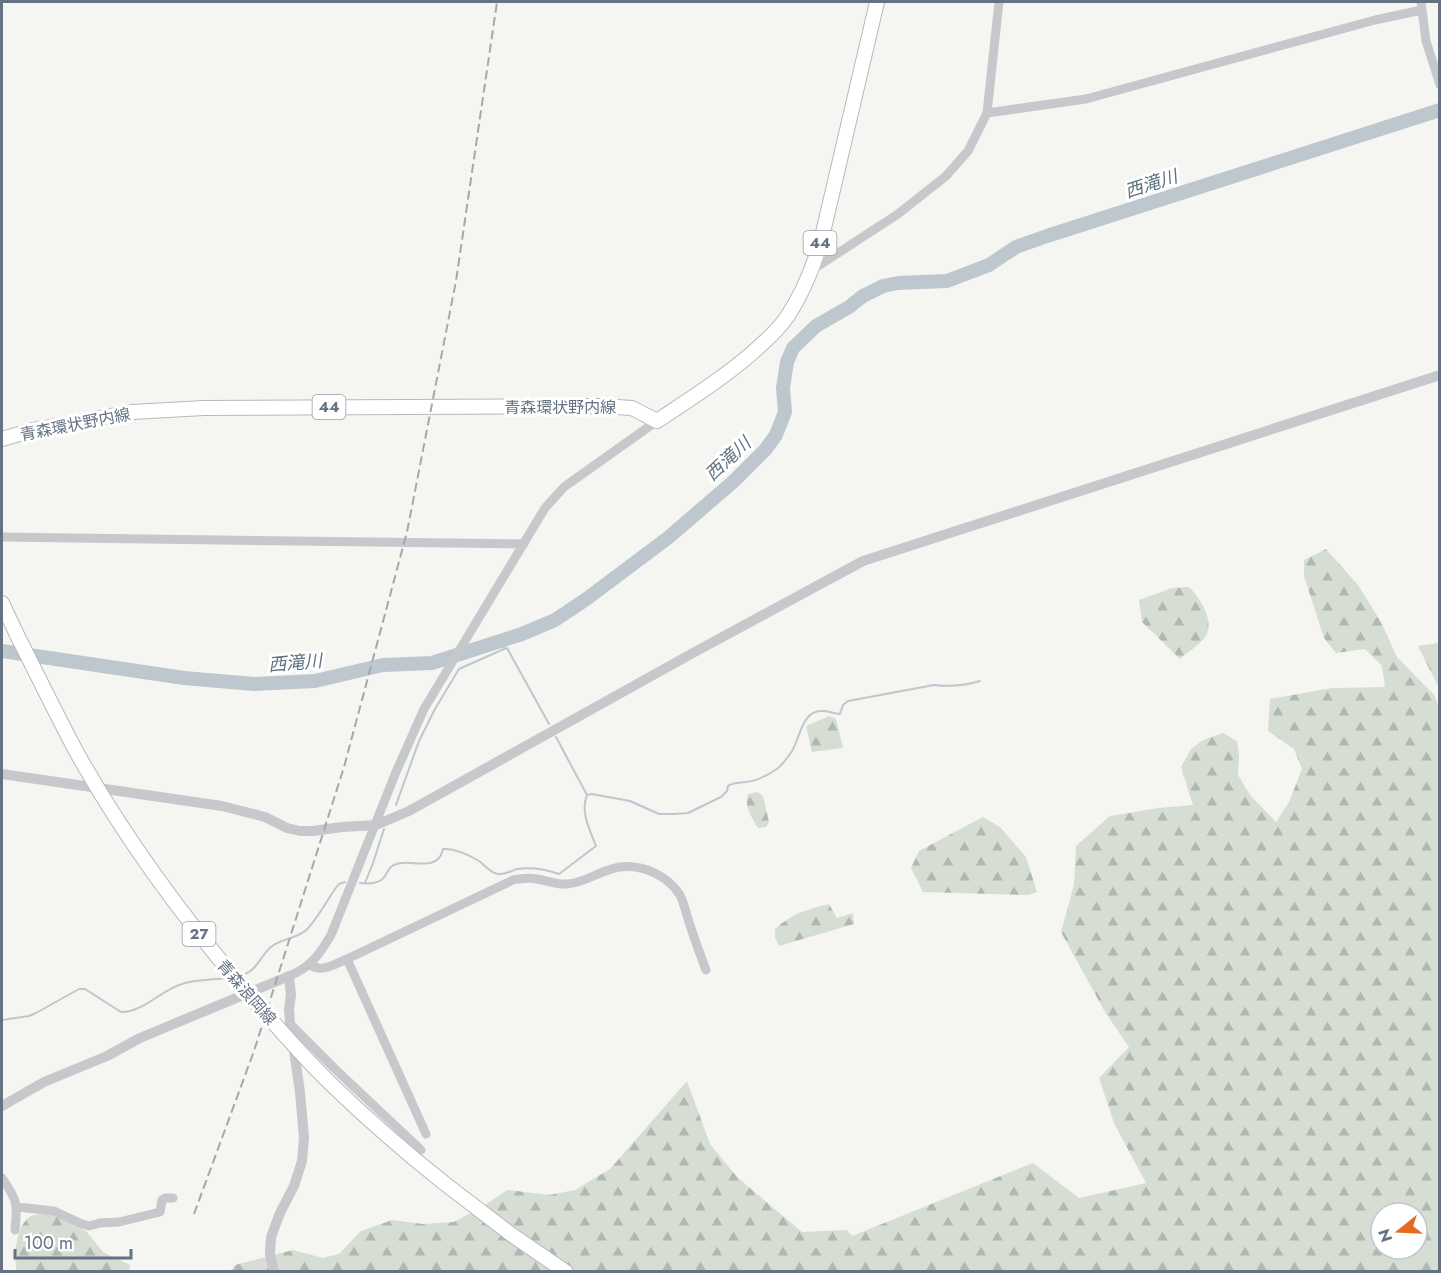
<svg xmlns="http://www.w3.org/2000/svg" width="1441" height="1273" viewBox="0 0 1441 1273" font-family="Jost,'Noto Sans JP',sans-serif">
<defs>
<pattern id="forest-firs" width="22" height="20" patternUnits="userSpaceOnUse" patternTransform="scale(1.5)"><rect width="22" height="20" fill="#d6ddd3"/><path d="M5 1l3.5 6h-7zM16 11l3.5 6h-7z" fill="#b1b8b1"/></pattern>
</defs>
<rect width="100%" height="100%" fill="#f5f6f2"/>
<!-- forest -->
<path fill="url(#forest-firs)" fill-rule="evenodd" d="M1326,549L1358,585L1381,622L1397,657L1435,696L1440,711L1439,1271L230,1272L235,1265L293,1250L323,1258L339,1254L361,1231L392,1220L423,1224L454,1222L482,1207L507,1190L549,1195L575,1190L610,1169L687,1081L710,1144L737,1177L802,1232L847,1230L852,1236L1033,1163L1079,1198L1146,1183L1114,1123L1099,1078L1129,1047L1105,1012L1061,932L1074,885L1076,846L1110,816L1158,808L1193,805L1181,767L1191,749L1203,740L1223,733L1237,741L1239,754L1238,775L1250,795L1276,822L1289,802L1302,769L1294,749L1268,731L1270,699L1332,688L1385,687L1382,666L1365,649L1336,653L1324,638L1304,576V560ZM1381,1213H1417V1249H1381Z
M1189,587C1200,598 1216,622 1205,637C1200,644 1187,653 1180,659L1142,622L1139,600L1172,588Z
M1439,643H1440L1439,688L1418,646Z
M829,716L836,719L843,748L812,752L806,726Z
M757,792L763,796L769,822L766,827L758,828C751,816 744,807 748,794Z
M983,817L1000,827L1026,857L1037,892L1028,895L923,892L911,868L919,851Z
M829,904L837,918L853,913L854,924L779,946L775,937V929C791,914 808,909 829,904Z
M46,1214L59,1217L86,1231L103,1252L130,1265L129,1271L17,1272C13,1257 16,1224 31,1216C35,1214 41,1215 46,1214Z"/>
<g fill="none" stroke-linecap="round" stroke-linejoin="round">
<!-- stream -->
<path stroke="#bec7cd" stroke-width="2" d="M504,649L507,648L549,724
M556,737L587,795
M396,805L419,741L435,709L459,669L504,649L501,642
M360,883C368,884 380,884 385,876C388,871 389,867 394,865C407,858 428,870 439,858C441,856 442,852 443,849C454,848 469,855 479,861C485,865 490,873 498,874C504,875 511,871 517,869C532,867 545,869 559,874L596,846C590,830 580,812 587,795L592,794L630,801L659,814H674L688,813L721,797L727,791L728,786C734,782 739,783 746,782C756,781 768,775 777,769C782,765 788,757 792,751C800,738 802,711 821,711C827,710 833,714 840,714L843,705L848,701L934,685C951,687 964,686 980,681
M365,883L373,863L384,829
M241,975C256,973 260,956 271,947C280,939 295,939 305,931C314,924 328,899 335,889L339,884L345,882
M2,1020L29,1016L36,1013L79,989H85L121,1012C143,1013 163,988 185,983C198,979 213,980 227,978"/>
<!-- river -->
<path stroke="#bec7cd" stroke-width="14" d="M2,651L184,678L254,684L315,681L383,665L432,663L522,634L555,620L585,600L669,537L734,481L765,450L776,435L785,412L783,388L787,362L793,348L816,326L849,307L863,296L883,286L898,283L947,281L989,265L1016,247L1047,236L1440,110"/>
<defs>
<path id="primary" d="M2,439L33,430L132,412L204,408L602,406L632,408L657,421C693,397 730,374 762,344C771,336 780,327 787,317C803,293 813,268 821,241L877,2
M2,603L17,635
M444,1183L512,1235L566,1272"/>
</defs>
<!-- primary casing -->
<use href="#primary" stroke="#b6b9be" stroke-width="16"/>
<!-- minor -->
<path stroke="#c6c8cc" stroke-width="9" d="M1421,2L1426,41L1440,85
M987,113L1086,99L1375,20L1422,10
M812,270L898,214L946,176L968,151L987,113L999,2
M2,537L524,544
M347,959L426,1134
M310,965C322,973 335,964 347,959L513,880C520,879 528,877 536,879C546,880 556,885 567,884C586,883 602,869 620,867C643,864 668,876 680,895C684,903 686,913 689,922C694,938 700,954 706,970
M289,976C311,967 319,955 331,935L396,772L424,709L545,508L564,487L657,421
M290,1024L335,1069L421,1150
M2,1178C17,1200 18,1203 15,1230
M17,1207L54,1211L82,1224L89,1226L100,1223L119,1222L160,1212L162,1200L165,1198H173"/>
<!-- tertiary -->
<path stroke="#c6c8cc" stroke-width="10" d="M2,774L222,806L265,817L287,828L300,831H313L342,827L376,825L409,811L691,654L863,561L1440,375
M2,1106L44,1082L107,1056L140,1038L289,976L291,995L289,1009L290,1024L300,1092L304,1138L302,1161L294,1186L280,1213L271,1237L270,1254L274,1272"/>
<!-- primary -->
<use href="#primary" stroke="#fff" stroke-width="14"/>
<!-- rail -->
<path stroke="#a3a8af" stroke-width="2" stroke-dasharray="9 4.5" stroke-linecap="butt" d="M194,1214L254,1051L344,767L407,532L456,281L497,2"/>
<defs>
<path id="primary-bridge" d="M17,635C37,674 56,714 77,753C124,837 183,917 245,990C273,1022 301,1055 331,1084C367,1119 405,1152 444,1183"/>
</defs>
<!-- primary-bridge casing -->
<use href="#primary-bridge" stroke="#b6b9be" stroke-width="16" stroke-linecap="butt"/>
<!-- primary-bridge -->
<use href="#primary-bridge" stroke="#fff" stroke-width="14"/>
</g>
<g text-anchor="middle" stroke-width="6" stroke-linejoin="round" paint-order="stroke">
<!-- shield labels -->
<g fill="#fff" stroke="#929ca8" stroke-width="1.5">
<rect x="803.5" y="231" width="33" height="24" rx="4.5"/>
<rect x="312.5" y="395" width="33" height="24" rx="4.5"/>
<rect x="182.5" y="922" width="33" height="24" rx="4.5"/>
</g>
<g font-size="15" font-weight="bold" fill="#647283">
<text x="820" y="248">44</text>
<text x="329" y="412">44</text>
<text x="199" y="939">27</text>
</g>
<!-- street labels -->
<g font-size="16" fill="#647283" stroke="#fff">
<text x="560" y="413">青森環状野内線</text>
<text transform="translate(75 424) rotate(-11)" y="6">青森環状野内線</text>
<text transform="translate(247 992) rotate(49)" y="6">青森浪岡線</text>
</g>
<!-- water labels -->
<g font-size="18" font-style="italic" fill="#607380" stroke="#fff">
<text transform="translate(1151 184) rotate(-18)" y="6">西滝川</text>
<text transform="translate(728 459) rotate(-43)" y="6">西滝川</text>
<text transform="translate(295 663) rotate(-5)" y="6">西滝川</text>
</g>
</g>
<!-- border -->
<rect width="1441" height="1273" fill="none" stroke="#647283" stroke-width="6"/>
<!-- north arrow -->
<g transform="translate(1399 1231) rotate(252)"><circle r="28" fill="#ffffff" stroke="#c1c7cd" stroke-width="1.5"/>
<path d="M0-4.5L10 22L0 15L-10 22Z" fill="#e46923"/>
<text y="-9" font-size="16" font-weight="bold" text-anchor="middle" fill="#647283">N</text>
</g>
<!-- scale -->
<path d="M15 1249v9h116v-9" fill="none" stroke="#647283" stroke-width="3"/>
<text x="24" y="1249" font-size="18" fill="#647283" stroke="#ffffff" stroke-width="4.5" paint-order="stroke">100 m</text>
</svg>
